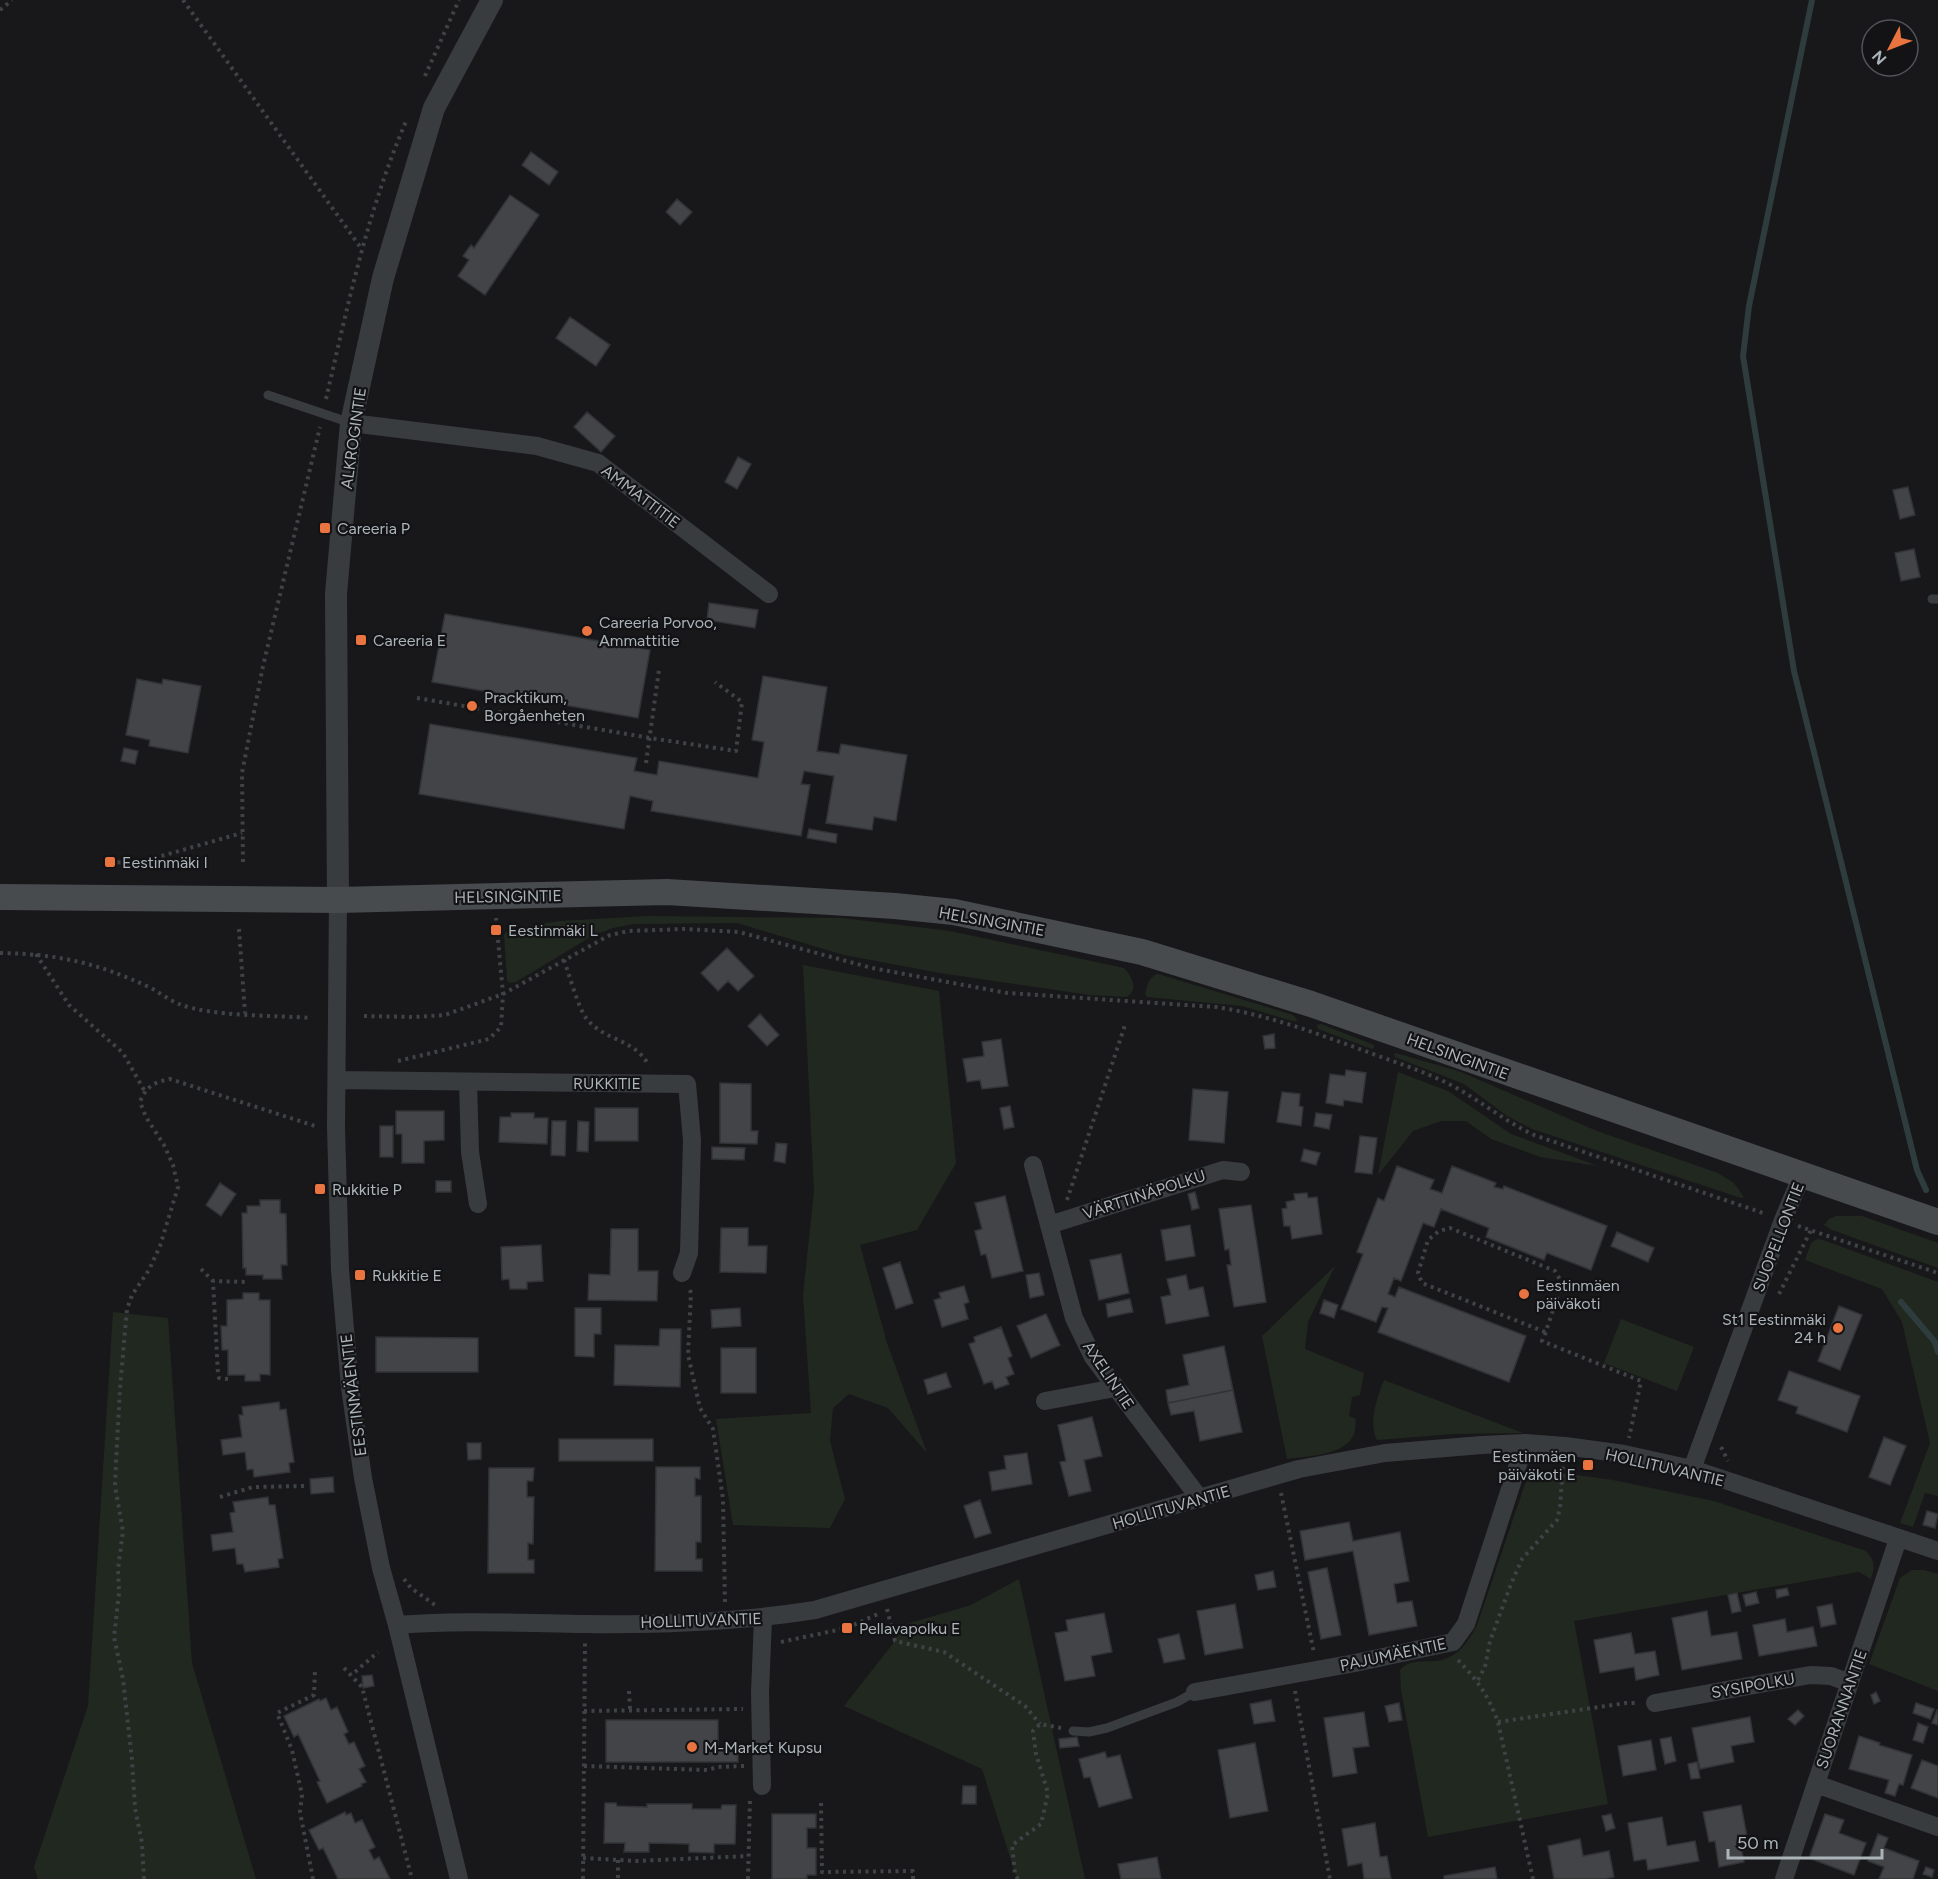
<svg xmlns="http://www.w3.org/2000/svg" width="1938" height="1879" viewBox="0 0 1938 1879" font-family="Figtree,sans-serif">
<rect width="100%" height="100%" fill="#18181a"/>
<!-- green -->
<path fill="#212820" d="M647,916L842,918L950,931L1124,968C1132,977 1139,989 1127,997L1090,995L940,973L844,955L737,923L634,924L613,928L592,936L516,982L509,983L507,980L504,934L510,929L560,921Z
M803,965L939,991L956,1163L917,1230L860,1245L887,1343L927,1453L888,1408L849,1394L833,1408L830,1441L845,1499L830,1528L733,1525L716,1419L811,1413L803,1295L814,1191Z
M1158,974L1293,1015L1297,1019L1296,1021H1292L1242,1006L1147,997L1145,994C1148,985 1148,977 1158,974Z
M1321,1024L1374,1045V1048L1372,1049L1318,1029L1317,1025Z
M1396,1053L1461,1072L1597,1131L1718,1173L1734,1183L1744,1197L1741,1198L1532,1129L1507,1116L1464,1084L1395,1057L1394,1054Z
M1398,1072L1448,1091L1511,1134L1598,1166L1540,1157L1491,1139L1466,1121H1441L1413,1131L1378,1175Z
M1836,1216H1862L1938,1243V1268L1832,1230L1824,1225L1829,1219Z
M1817,1239L1823,1240L1938,1282V1496L1925,1493L1913,1527L1900,1523L1930,1443L1902,1322L1882,1289L1805,1260L1811,1243Z
M1335,1266L1308,1322L1305,1349L1364,1373L1360,1395L1352,1397L1349,1416L1356,1419C1355,1425 1356,1433 1352,1438C1340,1456 1307,1456 1287,1459L1262,1336Z
M113,1312L168,1318L192,1663L256,1879H38L34,1867L88,1706Z
M1621,1319L1694,1347L1677,1391L1604,1363Z
M1384,1380L1523,1433L1452,1434L1377,1440C1368,1423 1377,1398 1384,1380Z
M1555,1472L1613,1480L1714,1501L1866,1551C1875,1561 1875,1566 1871,1579L1859,1572L1574,1621L1608,1804L1428,1837L1401,1690L1400,1670C1410,1657 1432,1664 1445,1659C1461,1653 1470,1639 1477,1625L1525,1484L1531,1477L1544,1476Z
M1912,1570H1924L1938,1574V1691L1869,1664L1900,1578Z
M1019,1579L1085,1879H1017L982,1769L844,1706L895,1641L903,1625L971,1605Z"/>
<g fill="none" stroke-linecap="round" stroke-linejoin="round">
<!-- stream -->
<path stroke="#2e3c3d" stroke-width="6" d="M1812,0L1749,306L1743,356L1794,671L1917,1170L1926,1190
M1901,1302L1935,1342L1938,1352"/>
</g>
<!-- building -->
<path fill="#424447" stroke="#323336" stroke-width="1.5" d="M531,152L558,172L549,185L522,165Z
M510,195L539,215L485,295L458,276L469,260L463,256L471,245L474,248Z
M677,199L692,212L680,225L666,212Z
M570,317L610,345L596,366L556,338Z
M587,412L615,436L601,452L574,427Z
M738,457L751,464L737,489L725,482Z
M1908,487L1915,515L1900,519L1893,490Z
M1914,549L1920,577L1901,581L1895,553Z
M709,603L758,610L755,628L707,620Z
M445,614L650,650L638,718L432,682Z
M763,676L827,687L817,751L839,754L841,744L907,755L896,821L874,817L872,830L826,823L834,776L804,771L801,784L810,785L801,836L651,811L653,801L630,796L624,829L419,794L430,724L637,758L634,771L657,775L659,761L758,778L764,742L752,740Z
M137,679L162,684L163,679L201,686L188,753L149,746L150,740L126,735Z
M124,748L138,751L135,764L121,761Z
M809,829L837,834L836,843L807,838Z
M727,948L754,976L738,991L728,981L718,991L701,973Z
M760,1014L779,1035L767,1046L748,1026Z
M1274,1034L1275,1048L1265,1049L1263,1036Z
M1001,1039L1008,1086L982,1089L980,1080L967,1082L963,1059L984,1056L982,1042Z
M1346,1070L1366,1073L1362,1103L1344,1100L1343,1106L1326,1103L1330,1074L1345,1076Z
M720,1083L751,1084V1131H758L757,1144L720,1143Z
M1193,1089L1228,1092L1224,1143L1189,1140Z
M1282,1092L1300,1094L1299,1106L1303,1107L1301,1126L1277,1122Z
M1010,1106L1014,1127L1004,1129L1000,1108Z
M595,1108H638V1141H595Z
M396,1111H444V1140L424,1141V1163H402V1134H396Z
M511,1113H534V1118H548L547,1144L499,1142L500,1117H511Z
M1316,1113L1332,1115L1329,1129L1314,1126Z
M552,1121H566L565,1156L551,1155Z
M578,1121L589,1122L588,1152L577,1151Z
M380,1126H393V1157H380Z
M1360,1136L1377,1138L1372,1174L1355,1172Z
M776,1143L787,1144L785,1163L774,1161Z
M712,1147L745,1148L744,1160L712,1159Z
M1304,1149L1320,1153L1316,1165L1301,1161Z
M1397,1166L1434,1180L1430,1189L1442,1193L1452,1166L1496,1183L1494,1187L1503,1189L1504,1186L1607,1226L1591,1270L1547,1253L1544,1260L1486,1237L1489,1228L1441,1209L1434,1227L1423,1223L1401,1281L1394,1278L1388,1294L1395,1297L1399,1287L1526,1336L1509,1382L1378,1332L1388,1308L1382,1307L1376,1322L1341,1309L1363,1254L1357,1252L1378,1198L1384,1201Z
M436,1181H451V1192H436Z
M220,1183L236,1194L221,1216L206,1205Z
M1195,1192L1199,1208L1192,1210L1188,1194Z
M1307,1193L1308,1198L1317,1197L1322,1234L1292,1239L1290,1226H1284L1282,1209L1287,1208L1286,1202L1295,1200L1294,1194Z
M1005,1196L1023,1271L992,1278L986,1254L981,1255L975,1231L982,1229L975,1203Z
M260,1200H280V1213L286,1214L287,1265H281L282,1279H263V1275H246V1268H243L242,1213H247V1206H260Z
M1251,1205L1266,1302L1234,1307L1227,1265H1231L1229,1249L1225,1250L1219,1209Z
M1190,1225L1195,1256L1166,1261L1161,1230Z
M721,1228H748V1246H767L766,1273L720,1272Z
M611,1229H638V1271H658L657,1301L588,1300L589,1274L610,1275Z
M1617,1232L1654,1248L1648,1262L1611,1246Z
M541,1245L543,1281L527,1282V1289H510L509,1279L502,1280L501,1247Z
M1121,1254L1129,1293L1099,1300L1090,1260Z
M900,1262L913,1303L896,1309L883,1268Z
M1039,1273L1044,1295L1030,1298L1026,1275Z
M1186,1275L1189,1290L1203,1287L1209,1316L1166,1324L1161,1297L1171,1295L1167,1279Z
M964,1286L969,1302L964,1304L968,1319L942,1327L934,1300L941,1298L939,1293Z
M243,1293H259V1300H270V1375L260,1374V1381H245V1375H228V1350H222L221,1326H227V1300L243,1299Z
M1130,1299L1133,1312L1108,1317L1106,1304Z
M1324,1300L1338,1305L1334,1318L1320,1313Z
M1839,1306L1862,1315L1840,1370L1818,1361Z
M575,1308H601V1334H594V1357L575,1356Z
M740,1308L741,1326L712,1328L711,1310Z
M1046,1314L1060,1345L1031,1358L1017,1326Z
M1001,1327L1012,1356L1008,1358L1014,1374L1006,1377L1009,1384L995,1389L992,1381L984,1384L969,1344L975,1342L974,1337Z
M660,1329H681L680,1387L614,1385L615,1345L659,1346Z
M376,1337L478,1338V1372H376Z
M1224,1346L1233,1390L1168,1403L1166,1390L1189,1385L1183,1355Z
M721,1348H756V1393H721Z
M1789,1371L1860,1396L1847,1432L1796,1413L1798,1407L1778,1400Z
M946,1373L951,1387L928,1394L924,1380Z
M1233,1390L1242,1432L1200,1441L1194,1411L1171,1415L1168,1403Z
M279,1402L280,1410L286,1409L294,1462L289,1463L290,1472L254,1477L253,1469L247,1470L245,1452L223,1455L221,1440L242,1437L239,1415H243L242,1407Z
M1092,1417L1102,1456L1084,1460L1091,1491L1069,1496L1060,1462L1066,1461L1058,1425Z
M1884,1437L1906,1446L1890,1485L1869,1477Z
M559,1439H653V1461H559Z
M467,1443H481V1459L468,1460Z
M1027,1453L1032,1484L992,1491L989,1472L1006,1469L1004,1456Z
M656,1467H700V1479L695,1478V1496H701V1542H696V1559H702V1571H655Z
M489,1468H534L533,1481H527V1497H534L533,1544L528,1543V1560H534V1573H488Z
M333,1477L334,1492L311,1494L310,1479Z
M268,1497L269,1505H275L283,1558L278,1559L279,1567L245,1572L243,1564H237L235,1548L213,1551L211,1535L233,1532L230,1513L235,1512L233,1502Z
M980,1500L991,1533L975,1538L964,1506Z
M1927,1511L1938,1514L1935,1528L1923,1525Z
M1349,1522L1353,1541L1400,1532L1409,1581L1394,1584L1397,1603L1412,1601L1417,1626L1369,1635L1353,1551L1305,1560L1300,1531Z
M1327,1568L1341,1635L1321,1639L1308,1572Z
M1273,1571L1276,1587L1258,1590L1255,1575Z
M1787,1588L1789,1595L1777,1598L1776,1590Z
M1756,1592L1759,1603L1746,1606L1743,1595Z
M1737,1593L1741,1611L1732,1613L1728,1595Z
M1235,1604L1243,1648L1205,1655L1197,1611Z
M1832,1604L1836,1624L1821,1627L1817,1607Z
M1707,1611L1711,1636L1737,1632L1742,1659L1682,1670L1672,1618Z
M1104,1613L1112,1652L1091,1656L1095,1676L1065,1681L1055,1633L1068,1631L1066,1620Z
M1785,1619L1787,1632L1813,1627L1817,1646L1759,1656L1753,1625Z
M1631,1633L1635,1654L1655,1651L1659,1675L1636,1680L1634,1667L1600,1673L1594,1640Z
M1179,1634L1185,1659L1164,1663L1158,1639Z
M372,1675L374,1686L363,1688L362,1676Z
M1876,1692L1880,1701L1874,1704L1871,1695Z
M326,1698L331,1710L337,1707L348,1732L344,1734L349,1744L354,1742L365,1766L359,1769L366,1782L361,1784L362,1786L327,1803L317,1782L320,1781L298,1734L294,1737L284,1716L319,1699L320,1701Z
M1271,1700L1275,1721L1254,1724L1250,1704Z
M1399,1703L1402,1720L1389,1722L1385,1706Z
M1916,1703L1934,1709L1930,1719L1913,1713Z
M1798,1710L1804,1716L1795,1725L1788,1719Z
M1937,1710H1938V1725L1932,1723Z
M1364,1712L1369,1746L1353,1748L1357,1773L1333,1777L1324,1718Z
M1750,1717L1754,1742L1731,1746L1734,1762L1700,1769L1692,1728Z
M606,1720H718V1747H738V1762H606Z
M1918,1723L1928,1727L1923,1743L1913,1740Z
M1859,1736L1880,1743L1879,1745L1912,1755L1903,1785L1899,1784L1895,1796L1885,1793L1889,1780L1849,1769Z
M1077,1737L1079,1746L1060,1748L1059,1739Z
M1671,1737L1676,1761L1665,1764L1660,1739Z
M1651,1740L1656,1770L1623,1776L1618,1746Z
M1255,1743L1268,1811L1230,1818L1218,1750Z
M1105,1752L1107,1758L1120,1755L1132,1798L1099,1807L1090,1777L1084,1778L1079,1759Z
M1922,1760L1938,1766V1798L1911,1788Z
M1697,1762L1700,1778L1691,1779L1688,1764Z
M963,1786H976V1804H962Z
M605,1803H616L617,1806L647,1807V1804H692V1809H721L722,1805H736L735,1844H714V1853L689,1852V1844L649,1843V1852H624L625,1843H604Z
M1741,1805L1747,1836L1739,1837L1744,1862L1719,1867L1715,1841L1709,1842L1703,1812Z
M345,1812L346,1815L351,1813L355,1823L362,1820L375,1847L369,1850L374,1860L379,1857L390,1879H338L323,1848L319,1850L309,1830Z
M772,1814H816V1828H807V1848H816V1875H807V1879H772Z
M1611,1814L1615,1828L1606,1831L1602,1816Z
M1825,1814L1844,1820L1839,1833L1866,1843L1854,1875L1809,1858Z
M1662,1817L1667,1846L1695,1841L1699,1861L1648,1870L1646,1859L1634,1861L1628,1823Z
M1375,1823L1380,1857L1387,1856L1391,1879H1364L1362,1863L1348,1866L1342,1829Z
M1878,1834L1888,1838L1884,1848L1919,1861L1913,1879H1879L1884,1867L1868,1861Z
M1580,1839L1583,1856L1609,1851L1614,1877L1605,1879H1554L1548,1846Z
M1157,1857L1161,1879H1121L1118,1864Z
M1495,1867L1497,1879H1444V1876Z
M1926,1867L1934,1870L1932,1877L1923,1874Z"/>
<g fill="none" stroke-linecap="round" stroke-linejoin="round">
<!-- path -->
<path stroke="#3f4345" stroke-width="4" stroke-dasharray="3 4.5" stroke-linecap="butt" d="M183,0L361,248
M0,10L12,0
M425,76L459,0
M326,399C348,304 368,209 407,119
M417,698L650,738L736,751L742,702L715,682
M646,763L659,670
M110,862L137,863L242,833
M243,862L242,773L263,666L320,427
M239,929L245,1013
M0,953C58,954 98,963 151,988C160,993 169,1000 179,1004C212,1017 275,1015 311,1018
M36,954L69,1005L123,1053L144,1090
M564,960C569,974 578,1007 586,1018C603,1041 635,1038 649,1066
M364,1016L414,1017L445,1015L503,994L610,935L629,931L685,929L739,932L872,968L1007,993L1216,1007C1268,1015 1316,1033 1365,1051C1394,1062 1424,1071 1451,1085C1480,1100 1504,1121 1534,1135L1766,1214
M398,1061L489,1039L501,1027L503,994L496,918
M1067,1200L1125,1025
M1798,1226L1938,1273
M201,1269L213,1281
M690,1290L691,1293L688,1355L700,1408L713,1429L723,1499L725,1604
M1779,1294L1811,1230
M1545,1332L1422,1283L1418,1273L1428,1240L1439,1231L1450,1228L1555,1271L1562,1283L1544,1337L1542,1341L1641,1381L1629,1438
M228,1379L219,1378L218,1374L213,1281L248,1282
M1721,1447L1728,1461
M1281,1493L1314,1653
M220,1497L253,1487L304,1486
M404,1579L411,1588L435,1605
M887,1609L895,1641L944,1652L1025,1706L1040,1724
M781,1642L847,1628L880,1613
M1458,1660C1478,1681 1488,1695 1498,1722L1533,1879
M344,1668L362,1687L412,1879
M355,1672L378,1652
M1478,1680L1485,1667L1490,1641L1511,1584L1522,1559L1557,1520L1560,1508L1563,1463
M629,1691L630,1710
M1295,1691L1330,1879
M584,1711L743,1709
M1498,1722L1626,1703H1637
M584,1766L707,1770L718,1767L744,1766
M821,1803L822,1872L913,1871V1879
M583,1858L636,1861L748,1856
M618,1860V1879
M144,1879L142,1843L135,1808L132,1760L123,1679L114,1637L119,1593L118,1569L123,1531L115,1486L116,1463L120,1388L127,1309L132,1295L149,1270L160,1246L178,1187L173,1165L164,1145L146,1117L140,1102C146,1086 155,1082 170,1079L318,1127
M313,1879L300,1812L302,1795L292,1750L277,1713L314,1695L315,1670
M583,1879L585,1643
M748,1879L750,1799
M1018,1879L1015,1874L1012,1845L1041,1824L1048,1793L1036,1754L1033,1731L1040,1724L1061,1728"/>
<!-- service -->
<path stroke="#393c3f" stroke-width="9" d="M268,395L351,423
M1932,599H1938
M1073,1731L1089,1732L1107,1728L1177,1702L1195,1692"/>
<!-- minor -->
<path stroke="#393c3f" stroke-width="18" d="M351,423L537,446L598,463L769,594
M338,900L336,1127L340,1270L350,1387L363,1478L381,1568L397,1625L459,1879
M337,1080L687,1084L692,1140L689,1253L682,1273
M468,1082L470,1152L478,1204
M1033,1165L1074,1318L1093,1357L1200,1499
M1049,1225L1223,1170L1241,1172
M1045,1401L1115,1388
M1692,1469L1783,1220L1802,1175
M397,1625C459,1620 521,1623 584,1624C661,1625 739,1622 815,1610L1299,1469L1385,1453L1482,1445L1525,1443L1565,1446L1624,1454L1692,1469L1938,1551
M1195,1692L1355,1663L1453,1642L1466,1624L1525,1443
M1655,1703L1810,1675L1831,1676L1850,1683
M1816,1784L1938,1827
M762,1786L760,1693L763,1618
M1784,1879L1898,1539"/>
<!-- tertiary -->
<path stroke="#393c3f" stroke-width="22" d="M338,900L336,594L351,423L383,278L434,108L492,0"/>
<!-- secondary -->
<path stroke="#474b4e" stroke-width="26" d="M0,897L338,900L667,892L895,906L954,912L1142,952L1311,1004L1938,1222"/>
</g>
<!-- markers -->
<g fill="#e97440" stroke="#131315" stroke-width="2">
<rect x="319" y="522" width="12" height="12" rx="3"/>
<circle cx="587" cy="631" r="6"/>
<rect x="355" y="634" width="12" height="12" rx="3"/>
<circle cx="472" cy="706" r="6"/>
<rect x="104" y="856" width="12" height="12" rx="3"/>
<rect x="490" y="924" width="12" height="12" rx="3"/>
<rect x="314" y="1183" width="12" height="12" rx="3"/>
<rect x="354" y="1269" width="12" height="12" rx="3"/>
<circle cx="1524" cy="1294" r="6"/>
<circle cx="1838" cy="1328" r="6"/>
<rect x="1582" y="1459" width="12" height="12" rx="3"/>
<rect x="841" y="1622" width="12" height="12" rx="3"/>
<circle cx="692" cy="1747" r="6"/>
</g>
<g text-anchor="middle" stroke-width="4.5" stroke-linejoin="round" paint-order="stroke">
<!-- street labels -->
<g font-size="16" fill="#abb4b9" stroke="#131315">
<text transform="translate(353 438) rotate(-82)" y="6">ALKROGINTIE</text>
<text transform="translate(641 496) rotate(37)" y="6">AMMATTITIE</text>
<text transform="translate(508 896) rotate(-1)" y="6">HELSINGINTIE</text>
<text transform="translate(992 921) rotate(10)" y="6">HELSINGINTIE</text>
<text transform="translate(1458 1056) rotate(20)" y="6">HELSINGINTIE</text>
<text x="607" y="1089">RUKKITIE</text>
<text transform="translate(1144 1194) rotate(-18)" y="6">VÄRTTINÄPOLKU</text>
<text transform="translate(1778 1237) rotate(-69)" y="6">SUOPELLONTIE</text>
<text transform="translate(1109 1375) rotate(56)" y="6">AXELINTIE</text>
<text transform="translate(353 1395) rotate(-97)" y="6">EESTINMÄENTIE</text>
<text transform="translate(1665 1467) rotate(13)" y="6">HOLLITUVANTIE</text>
<text transform="translate(1171 1507) rotate(-16)" y="6">HOLLITUVANTIE</text>
<text transform="translate(701 1620) rotate(-2)" y="6">HOLLITUVANTIE</text>
<text transform="translate(1393 1654) rotate(-12)" y="6">PAJUMÄENTIE</text>
<text transform="translate(1753 1685) rotate(-10)" y="6">SYSIPOLKU</text>
<text transform="translate(1841 1709) rotate(-71)" y="6">SUORANNANTIE</text>
</g>
<!-- poi labels -->
<g font-size="16" fill="#abb4b9" stroke="#131315" text-anchor="start">
<text x="337" y="534">Careeria P</text>
<text x="599" y="628">Careeria Porvoo,<tspan x="599" dy="18">Ammattitie</tspan></text>
<text x="373" y="646">Careeria E</text>
<text x="484" y="703">Pracktikum,<tspan x="484" dy="18">Borgåenheten</tspan></text>
<text x="122" y="868">Eestinmäki I</text>
<text x="508" y="936">Eestinmäki L</text>
<text x="332" y="1195">Rukkitie P</text>
<text x="372" y="1281">Rukkitie E</text>
<text x="1536" y="1291">Eestinmäen<tspan x="1536" dy="18">päiväkoti</tspan></text>
<text x="1826" y="1325" text-anchor="end">St1 Eestinmäki<tspan x="1826" dy="18">24 h</tspan></text>
<text x="1576" y="1462" text-anchor="end">Eestinmäen<tspan x="1576" dy="18">päiväkoti E</tspan></text>
<text x="859" y="1634">Pellavapolku E</text>
<text x="704" y="1753">M-Market Kupsu</text>
</g>
</g>
<!-- north arrow -->
<g transform="translate(1890 48) rotate(228)"><circle r="28" fill="#131315" stroke="#505357" stroke-width="1.5"/>
<path d="M0-4.5L10 22L0 15L-10 22Z" fill="#e97440"/>
<text y="-9" font-size="16" font-weight="bold" text-anchor="middle" fill="#abb4b9">N</text>
</g>
<!-- scale -->
<path d="M1728 1849v9h154v-9" fill="none" stroke="#abb4b9" stroke-width="3"/>
<text x="1737" y="1849" font-size="18" fill="#abb4b9" stroke="#131315" stroke-width="4.5" paint-order="stroke">50 m</text>
</svg>
